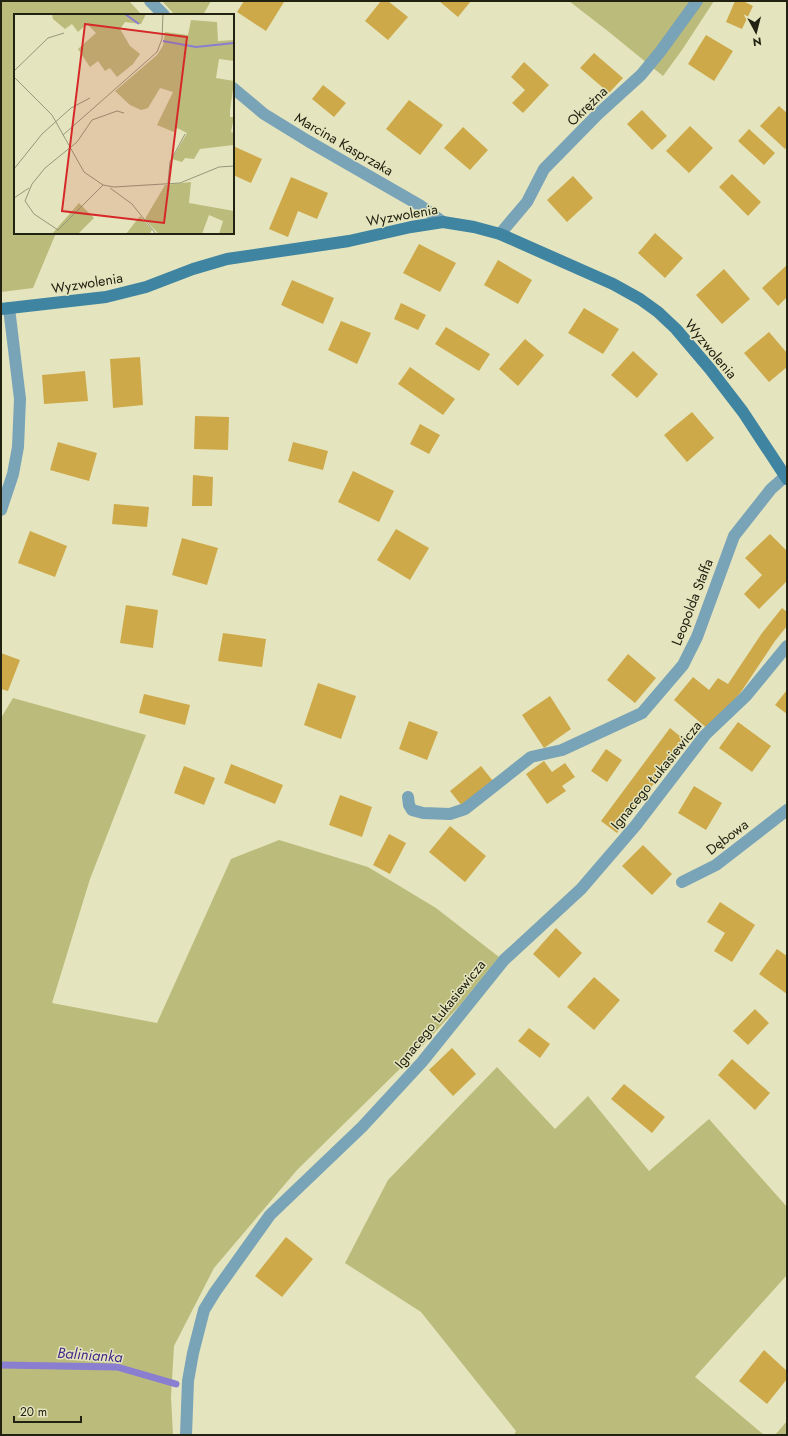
<svg xmlns="http://www.w3.org/2000/svg" width="788" height="1436" viewBox="0 0 788 1436" font-family="Jost,sans-serif">
<rect width="100%" height="100%" fill="#e4e5be"/>
<!-- green -->
<path fill="#bbbb7b" d="M1,1H129L142,15H15V233H56L33,288L1,292Z
M162,1H211L203,15H175Z
M569,1H714L682,50L663,76L609,32Z
M13,698L146,735L90,879L52,1003L157,1023L231,859L279,840L368,867L436,908L499,957L460,1005L414,1055L297,1170L214,1268L174,1346L171,1397L173,1435H1V718Z
M497,1067L555,1129L588,1096L649,1171L709,1119L787,1207V1275L695,1377L764,1435H514L516,1431L421,1312L345,1263L388,1180Z
M787,1421V1435H775Z"/>
<g fill="none" stroke-linecap="round" stroke-linejoin="round">
<!-- stream -->
<path stroke="#897ed0" stroke-width="7" d="M1,1365L117,1367L176,1384"/>
</g>
<!-- building -->
<path fill="#cea94a" d="M244,1H283L284,2L266,31L237,12Z
M381,1H388L408,17L388,40L365,21Z
M439,1H471L458,17Z
M735,1H743L753,6L742,29L726,22Z
M706,35L733,51L714,81L688,64Z
M594,53L623,78L609,93L580,68Z
M524,62L549,85L523,113L512,103L525,90L511,77Z
M323,85L346,103L334,117L312,99Z
M409,100L443,125L420,155L386,129Z
M779,106L787,113V146L785,149L760,126Z
M642,110L667,136L652,150L627,124Z
M690,126L713,148L689,173L666,151Z
M463,127L488,150L470,170L444,148Z
M749,129L775,153L764,165L738,141Z
M233,146L262,159L251,183L233,175Z
M732,174L761,202L748,216L719,187Z
M573,176L593,198L567,222L547,200Z
M291,177L328,193L317,219L298,211L288,237L269,229Z
M655,233L683,258L665,278L638,253Z
M419,244L456,263L440,292L403,273Z
M498,260L532,280L518,304L484,285Z
M787,265V297L778,306L762,288Z
M724,269L750,299L722,324L696,295Z
M292,280L334,298L323,324L281,305Z
M401,303L426,315L418,330L394,319Z
M584,308L619,329L603,354L568,333Z
M341,321L371,333L357,364L328,350Z
M446,327L490,354L479,371L435,344Z
M769,332L787,353V367L769,382L744,353Z
M525,339L544,355L518,386L499,369Z
M633,351L658,374L637,398L611,375Z
M140,357L143,405L113,408L110,359Z
M410,367L455,399L443,415L398,384Z
M85,371L88,401L44,404L42,375Z
M692,412L714,438L687,462L664,435Z
M195,416L229,417L228,450L194,449Z
M420,424L440,435L429,454L410,444Z
M58,442L97,453L89,481L50,470Z
M293,442L328,451L323,470L288,461Z
M353,471L394,491L379,522L338,502Z
M193,475L213,477L212,506H192Z
M114,504L149,507L147,527L112,524Z
M396,529L429,548L410,580L377,560Z
M30,531L67,546L55,577L18,563Z
M770,534L787,551V581L759,609L744,594L762,575L745,558Z
M182,538L218,548L207,585L172,575Z
M126,605L158,610L153,648L120,643Z
M782,608L787,612V626L775,641L741,692L709,730L674,700L693,677L709,690L718,678L728,684L762,633Z
M223,633L266,639L262,667L218,661Z
M1,653L20,660L8,691L1,689Z
M628,654L656,678L635,703L607,680Z
M318,683L356,696L341,739L304,725Z
M787,690V714L775,705Z
M144,694L190,705L185,725L139,713Z
M550,696L571,729L544,748L522,715Z
M409,721L438,732L427,760L399,749Z
M738,722L771,746L752,772L719,748Z
M670,728L686,741L617,833L601,821Z
M606,749L622,760L607,782L591,771Z
M544,761L552,772L565,763L575,777L562,786L566,791L547,804L526,774Z
M231,764L283,785L275,804L224,783Z
M184,766L215,778L204,805L174,793Z
M481,766L493,781L462,806L450,791Z
M694,786L722,803L706,830L678,813Z
M340,795L372,807L362,837L329,825Z
M450,826L486,856L465,882L429,852Z
M389,834L406,843L390,874L373,865Z
M643,845L672,874L652,895L622,866Z
M720,902L755,925L732,962L714,951L725,933L707,922Z
M556,928L582,953L559,978L533,954Z
M777,949L787,956V994L759,974Z
M594,977L620,1000L594,1030L567,1007Z
M755,1009L769,1023L748,1045L733,1031Z
M529,1028L550,1044L540,1058L518,1041Z
M452,1048L476,1074L453,1096L429,1070Z
M732,1059L770,1093L755,1110L718,1075Z
M624,1084L665,1117L652,1133L611,1099Z
M286,1237L313,1259L282,1297L255,1276Z
M764,1350L787,1371V1379L767,1404L739,1381Z"/>
<g fill="none" stroke-linecap="round" stroke-linejoin="round">
<!-- street -->
<path stroke="#79a3b7" stroke-width="12" d="M150,1L164,15
M233,88L264,114L308,141L421,206L443,222
M500,234L527,202L544,169L598,114L641,75L660,52L697,1
M1,510L13,474L18,447L20,399L9,308
M408,797L409,805L412,810L423,813L450,814L465,809L531,757L562,750L642,713L683,665L697,637L734,536L771,489L787,475
M682,882L716,865L787,810
M186,1435L188,1381L193,1353L204,1310L215,1292L270,1215L362,1127L422,1062L504,960L581,889L636,825L705,735L746,696L787,646"/>
<!-- secondary -->
<path stroke="#3f84a1" stroke-width="12" d="M1,309L106,297L146,287L193,269L227,259L349,241L411,227L443,222L474,227L500,234L613,284L640,299L658,312L676,329L710,369L743,412L787,479"/>
</g>
<g text-anchor="middle" stroke-width="3" stroke-linejoin="round" paint-order="stroke">
<!-- street labels -->
<g font-size="14" fill="#222213" stroke="#e4e5be">
<text transform="translate(587 106) rotate(-44)" y="5">Okrężna</text>
<text transform="translate(344 144) rotate(30)" y="5">Marcina Kasprzaka</text>
<text transform="translate(402 215) rotate(-10)" y="5">Wyzwolenia</text>
<text transform="translate(87 283) rotate(-9)" y="5">Wyzwolenia</text>
<text transform="translate(711 349) rotate(50)" y="5">Wyzwolenia</text>
<text transform="translate(692 602) rotate(-69)" y="5">Leopolda Staffa</text>
<text transform="translate(656 775) rotate(-51)" y="5">Ignacego Łukasiewicza</text>
<text transform="translate(727 837) rotate(-37)" y="5">Dębowa</text>
<text transform="translate(440 1014) rotate(-51)" y="5">Ignacego Łukasiewicza</text>
</g>
<!-- water labels -->
<g font-size="15" font-style="italic" fill="#422a8a" stroke="#e4e5be">
<text transform="translate(90 1355) rotate(4)" y="5">Balinianka</text>
</g>
</g>
<!-- overview -->
<g transform="translate(14 14)">
<rect width="220" height="220" fill="#e4e5be"/>
<path d="M38,0H132L127,10L111,8L106,15L116,32L126,40L119,50L103,63L96,54L91,57L84,47L76,53L64,35L82,19L73,10L64,18L58,10L51,15L39,5ZM177,6L203,8L204,27L220,26V47L205,45L202,64L220,67L216,97V103H220L217,118L220,119V126L219,131L186,135L180,145L171,144L168,148L158,145L173,119L163,114L160,118L143,111L159,78L146,74L134,94L127,96L116,91L101,77L143,41L149,32L151,18L174,21ZM177,168L175,189L220,197V220H205L209,207L195,201L188,220H145L136,211L131,205L151,171ZM65,189L80,204L64,220H38ZM126,202L138,216L135,220H112Z" fill="#bbbb7b"/>
<path fill="none" stroke="#897ed0" stroke-width="2" d="M111,0L125,10M149,27L182,33L220,29"/>
<path fill="none" stroke="#96977a" stroke-width="1" d="M0,57L34,24L50,19M0,63L38,101L70,158L89,171L100,173L166,169L205,153L220,152M49,121L143,38L148,25L149,0M0,155L28,120L57,94L76,84M154,169L156,148L171,120M89,171L44,216L20,200L11,187L18,170L31,154L63,128L78,106L103,97L110,99M96,174L118,190L142,220M0,184L15,174"/>
<path fill="#d62828" fill-opacity="0.15" stroke="#d62828" stroke-width="2" d="M71,10L173,23L150,209L48,197Z"/>
<rect width="220" height="220" fill="none" stroke="#222213" stroke-width="2"/>
</g>
<!-- border -->
<rect width="788" height="1436" fill="none" stroke="#222213" stroke-width="4"/>
<!-- north arrow -->
<g transform="translate(756 32) rotate(173)" stroke="#e4e5be" stroke-width="3" paint-order="stroke">
<path d="M0-3L7 15L0 10L-7 15Z" fill="#222213"/>
<text y="-6" font-size="11" font-weight="bold" text-anchor="middle" fill="#222213">N</text>
</g>
<!-- scale -->
<path d="M14 1416v6h67v-6" fill="none" stroke="#222213" stroke-width="2"/>
<text x="20" y="1416" font-size="12" fill="#222213" stroke="#e4e5be" stroke-width="3" paint-order="stroke">20 m</text>
</svg>
